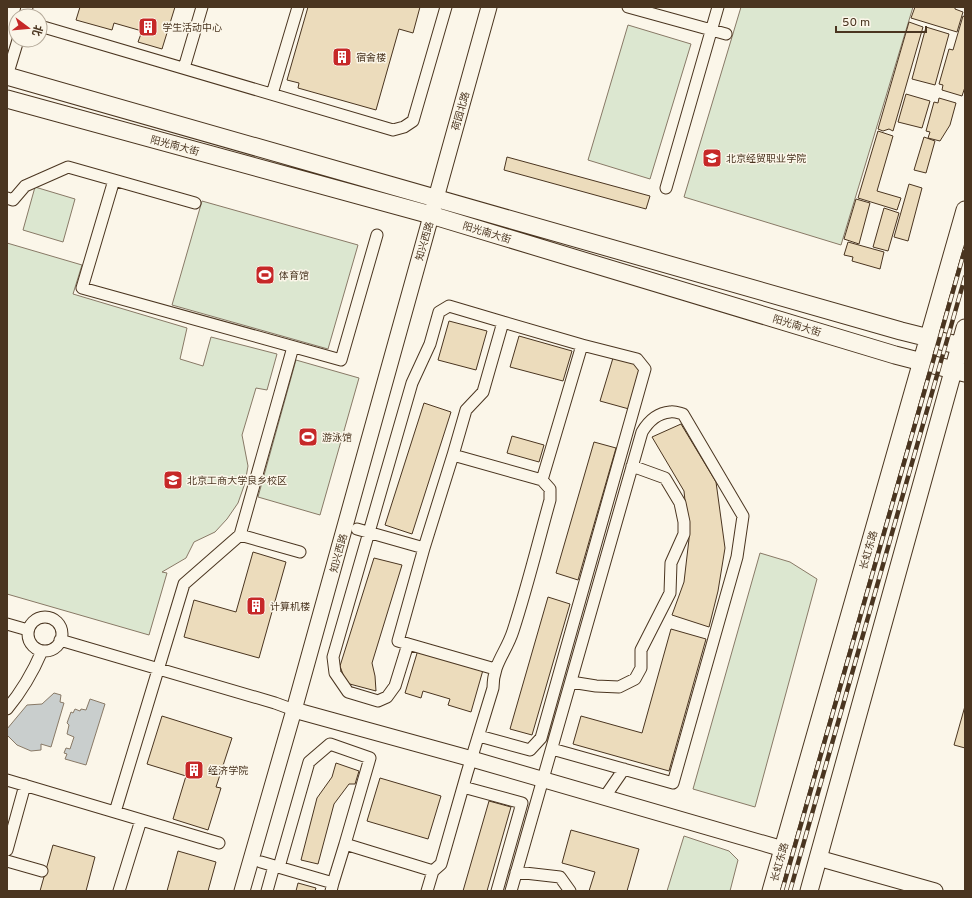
<svg xmlns="http://www.w3.org/2000/svg" width="972" height="898" viewBox="0 0 972 898" font-family="Overpass,'Noto Sans SC',sans-serif">
<rect width="100%" height="100%" fill="#fbf6e9"/>
<!-- green -->
<path fill="#dce7d0" stroke="#887966" d="M741,7H913L841,245L684,197Z
M628,25L691,44L650,179L588,160Z
M35,187L75,199L63,242L23,230Z
M202,201L358,245L328,349L172,305Z
M7,243L82,265L73,294L187,328L180,359L203,366L211,337L277,354L267,390L256,388L242,435L248,466L245,483L238,503L227,519L215,532L194,542L186,558L162,572L167,573L149,635L7,594Z
M296,360L359,378L320,515L258,497Z
M760,553L790,562L817,579L755,807L693,789Z
M684,836L729,851L738,860L730,891H667Z"/>
<!-- water -->
<path fill="#c9cecd" stroke="#887966" d="M54,693L61,695L60,702L64,703L51,747L41,744V750L31,751L17,745L7,735V729L27,705L42,704Z
M90,699L105,704L86,765L65,759L67,754L64,753L66,748L70,749L74,737L67,734L69,725L67,723L71,712L73,713L75,709L80,711L81,709L86,710Z"/>
<!-- building -->
<path fill="#ecdcbc" stroke="#4a3520" d="M80,7H175L162,49L138,42L142,31L114,23L112,30L76,20Z
M308,7H420L413,33L399,29L376,110L298,88L299,83L287,80Z
M915,7H955V9L963,12L957,32L911,18Z
M963,16L965,17V87L962,96L942,90L943,85L939,84L949,49L953,50Z
M909,22L923,27L893,131L889,129L883,131L878,129Z
M926,27L949,34L935,85L912,79Z
M906,94L930,101L922,128L898,122Z
M939,98L956,103L950,125L940,141L928,138L930,132L926,131L934,102L938,103Z
M878,131L893,136L877,191L901,198L897,210L858,198Z
M924,137L935,141L926,173L914,170Z
M507,157L650,196L646,209L504,170Z
M909,184L922,188L908,241L894,237Z
M856,199L870,203L859,244L844,239Z
M884,208L899,213L888,251L873,247Z
M848,242L884,252L880,269L852,261L853,257L844,255Z
M449,321L487,331L476,370L438,360Z
M519,336L572,351L563,381L510,367Z
M613,358L642,366L629,409L600,401Z
M424,403L451,412L412,534L385,525Z
M681,424L716,482L725,548L718,591L709,627L672,615L684,582L689,539L684,491L652,437Z
M512,436L544,445L539,462L507,453Z
M594,442L616,448L578,580L556,573Z
M253,552L286,562L259,658L184,637L194,600L236,612Z
M374,558L402,565L372,663L375,676L376,691L346,683L340,666Z
M548,597L570,604L532,735L510,729Z
M671,629L706,639L669,771L573,744L581,716L642,733Z
M418,650L483,670L471,712L448,705L450,699L423,691L421,698L405,693Z
M965,706V748L954,745Z
M162,716L232,738L216,787L221,788L208,830L173,819L186,776L147,764Z
M336,763L359,771L355,784H349L334,804L318,864L301,860L317,798L332,777Z
M380,778L441,796L428,839L367,821Z
M489,801L511,807L487,891H463Z
M571,830L639,849L627,891H589L595,872L562,863Z
M53,845L95,857L86,891H40Z
M178,851L216,862L208,891H167Z
M298,883L316,888L315,891H296Z"/>
<g fill="none" stroke-linecap="round" stroke-linejoin="round">
<defs>
<path id="street" d="M628,7L726,34
M25,16L27,7
M40,26L393,130L404,127L413,121L446,7
M184,68L202,7
M7,76L18,40
M272,94L298,7
M114,180L82,288L341,360L377,235
M666,188L718,7
M7,198L13,200L25,186L68,167L195,203
M503,322L582,345L542,480
M453,455L466,410L483,392L503,322L449,306L439,312L430,344L412,383L333,657L335,673L348,692L378,701L387,697L395,686L408,644L495,669
M357,529L424,548L453,455L542,480L550,489V500C538,543 527,588 513,631C506,653 493,663 493,688L467,773L441,864L433,871L427,891
M240,535L300,552
M28 634a17 17 0 1 1 34 0a17 17 0 1 1-34 0Z
M7,624L28,630
M60,640L275,703L294,710
M408,644L398,641L424,548
M571,682L596,686L619,687L635,679L641,668V650L670,593L671,563L684,534V522L680,503L665,478L632,466
M7,709C22,691 33,672 42,651
M479,736L530,750L541,738L645,369L637,359L582,345
M7,780L219,843
M463,787L522,803L497,891
M604,798L624,769
M115,812L184,584L240,535L293,347
M7,850L25,785
M7,861L42,871
M261,862L333,883L331,891
M279,867L309,762L330,744L370,758L345,844L433,871
M516,872L560,877L570,891
M333,883L345,844
M119,891L141,820
M267,891L274,866
M511,891L642,432C648,422 657,413 670,412C674,411 679,413 683,414L743,516L737,557L673,783L552,749"/>
<path id="secondary" d="M294,710L472,759L783,849
M818,858L935,891
M242,891L294,710L489,7"/>
<path id="primary" d="M7,76L901,331L965,347
M7,99L431,215L895,355L965,373
M771,891L965,210
M809,891L965,328"/>
</defs>
<!-- street casing -->
<use href="#street" stroke="#4a3520" stroke-width="13"/>
<!-- secondary casing -->
<use href="#secondary" stroke="#4a3520" stroke-width="17"/>
<!-- primary casing -->
<use href="#primary" stroke="#4a3520" stroke-width="19"/>
<!-- street -->
<use href="#street" stroke="#fbf6e9" stroke-width="11"/>
<!-- secondary -->
<use href="#secondary" stroke="#fbf6e9" stroke-width="15"/>
<!-- primary -->
<use href="#primary" stroke="#fbf6e9" stroke-width="17"/>
<defs>
<path id="rail" d="M782,891L965,249
M790,891L965,277"/>
</defs>
<!-- rail casing -->
<use href="#rail" stroke="#4a3520" stroke-width="4.5"/>
<!-- rail -->
<use href="#rail" stroke="#fbf6e9" stroke-width="3" stroke-dasharray="9" stroke-linecap="butt"/>
</g>
<!-- icons -->
<defs>
<symbol id="building-square" viewBox="-11 -11 22 22"><rect x="-9" y="-9" width="18" height="18" rx="4" fill="#c62828" stroke="#fbf6e9"/><path d="M-4-6H4V6H1V3H-1V6H-4ZM-2.5-4.3h1.7v1.8h-1.7ZM.8-4.3h1.7v1.8H.8ZM-2.5-1h1.7V.8h-1.7ZM.8-1h1.7V.8H.8Z" fill="#fff"/></symbol>
<symbol id="university-square" viewBox="-11 -11 22 22"><rect x="-9" y="-9" width="18" height="18" rx="4" fill="#c62828" stroke="#fbf6e9"/><path d="M0-5L7-2L0 1L-7-2ZM-4 1L0 2.5L4 1V4Q0 6-4 4Z" fill="#fff"/></symbol>
<symbol id="stadium-square" viewBox="-11 -11 22 22"><rect x="-9" y="-9" width="18" height="18" rx="4" fill="#c62828" stroke="#fbf6e9"/><path d="M0-5a6.5 5 0 1 0 0 10a6.5 5 0 1 0 0-10ZM-3.5-1.8h7v3.6h-7Z" fill="#fff"/></symbol>
</defs>
<g fill-rule="evenodd">
<use href="#building-square" x="137" y="16" width="22" height="22"/>
<use href="#building-square" x="331" y="46" width="22" height="22"/>
<use href="#university-square" x="701" y="147" width="22" height="22"/>
<use href="#stadium-square" x="254" y="264" width="22" height="22"/>
<use href="#stadium-square" x="297" y="426" width="22" height="22"/>
<use href="#university-square" x="162" y="469" width="22" height="22"/>
<use href="#building-square" x="245" y="595" width="22" height="22"/>
<use href="#building-square" x="183" y="759" width="22" height="22"/>
</g>
<g text-anchor="middle" stroke-width="3" stroke-linejoin="round" paint-order="stroke">
<!-- poi labels -->
<g font-size="10" fill="#4a3520" stroke="#fbf6e9" text-anchor="start">
<text x="162" y="31">学生活动中心</text>
<text x="356" y="61">宿舍楼</text>
<text x="726" y="162">北京经贸职业学院</text>
<text x="279" y="279">体育馆</text>
<text x="322" y="441">游泳馆</text>
<text x="187" y="484">北京工商大学良乡校区</text>
<text x="270" y="610">计算机楼</text>
<text x="208" y="774">经济学院</text>
</g>
<!-- street labels -->
<g font-size="10" fill="#4a3520" stroke="#fbf6e9">
<text transform="translate(460 111) rotate(-74)" y="4">荷园北路</text>
<text transform="translate(175 145) rotate(15)" y="4">阳光南大街</text>
<text transform="translate(487 232) rotate(17)" y="4">阳光南大街</text>
<text transform="translate(424 241) rotate(-74)" y="4">知兴西路</text>
<text transform="translate(797 325) rotate(17)" y="4">阳光南大街</text>
<text transform="translate(868 550) rotate(-74)" y="4">长虹东路</text>
<text transform="translate(338 553) rotate(-75)" y="4">知兴西路</text>
<text transform="translate(779 862) rotate(-74)" y="4">长虹东路</text>
</g>
</g>
<!-- border -->
<rect width="972" height="898" fill="none" stroke="#4a3520" stroke-width="16"/>
<!-- north arrow -->
<g transform="translate(28 28) rotate(106)"><circle r="19" fill="#fbf6e9" stroke="#b4a999"/>
<path d="M0-3L7 15L0 10L-7 15Z" fill="#c62828"/>
<text y="-6" font-size="11" font-weight="bold" text-anchor="middle" fill="#4a3520">北</text>
</g>
<!-- scale -->
<path d="M836 26v6h90v-6" fill="none" stroke="#4a3520" stroke-width="2"/>
<text x="842" y="26" font-size="12" fill="#4a3520" stroke="#fbf6e9" stroke-width="3" paint-order="stroke">50 m</text>
</svg>
